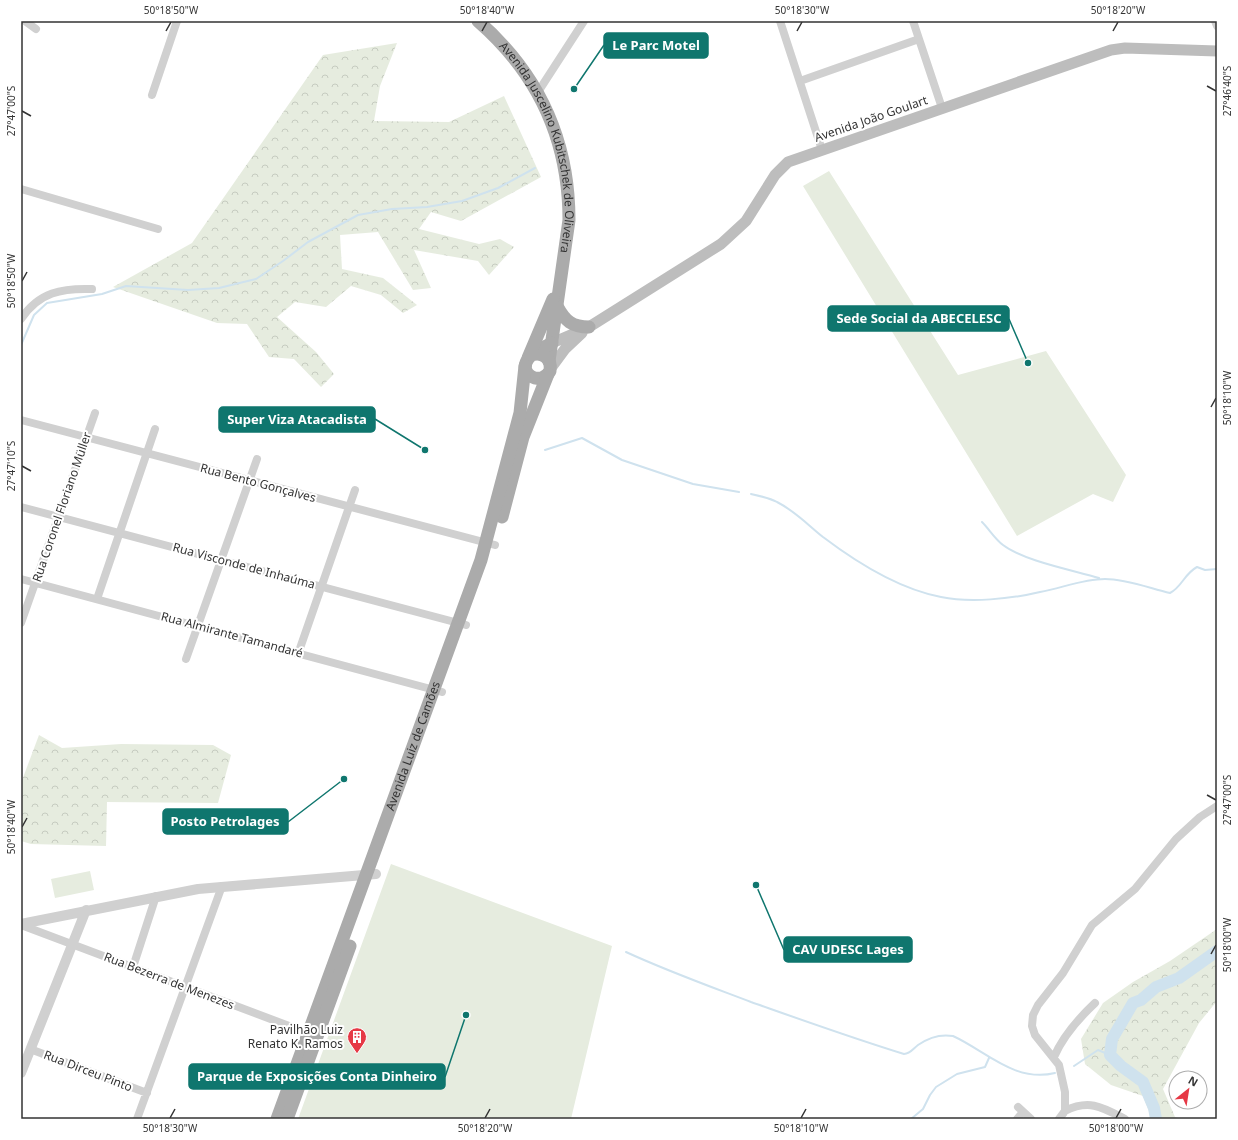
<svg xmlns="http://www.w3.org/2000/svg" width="1238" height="1140" viewBox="0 0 1238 1140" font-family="'Noto Sans',sans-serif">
<defs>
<pattern id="forest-crowns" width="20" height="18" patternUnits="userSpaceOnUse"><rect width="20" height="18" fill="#e6ecdf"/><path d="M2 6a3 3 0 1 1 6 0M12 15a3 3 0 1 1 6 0" fill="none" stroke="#c6cbc0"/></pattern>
</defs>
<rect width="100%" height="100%" fill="#fff"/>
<!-- forest -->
<path fill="url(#forest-crowns)" d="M397,43L380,86L374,121L449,122L504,96L541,177L461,221L431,212L419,229L479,244L500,239L514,247L489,275L478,261L414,250L431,288L413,290L378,232L340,235L342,269L383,278L417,305L403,313L381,295L351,286L326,307L295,302L277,317L316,352L334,374L321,387L294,359L269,357L247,324L217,323L113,287L192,243L323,55Z
M39,735L62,748L121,744L213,745L231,755L218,803L107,802L106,846L31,844L21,841V783Z
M1217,929V1001L1199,1023L1163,1089L1175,1117L1181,1119H1152L1143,1096L1111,1085L1085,1064L1081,1039L1103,1003L1133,982L1170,961Z"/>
<!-- green -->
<path fill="#e6ecdf" d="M829,171L958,375L1046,351L1126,475L1113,502L1093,494L1017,536L803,186Z
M391,864L612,946L571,1119H298Z
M90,871L94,890L55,898L51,879Z"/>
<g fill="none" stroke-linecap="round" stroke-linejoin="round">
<!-- stream -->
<path stroke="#cfe2ee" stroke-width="2" d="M21,345L34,315L47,303L102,294L126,286L188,290L219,288L256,279L283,261L308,242L358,215L392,209L427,207L462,201L498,188L535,168
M545,450L582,438L622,460L693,484L739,492
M751,494C760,496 770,498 777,502C795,511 808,525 823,537C856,562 899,589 941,597C970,603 1011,599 1040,592C1062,588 1083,579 1105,579C1126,579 1149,588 1170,593C1182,587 1184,574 1197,567L1205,570L1217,569
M982,522C989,529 995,539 1003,545C1024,561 1072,570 1099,578
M626,952C667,971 709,986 751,1002C802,1020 852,1038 904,1054C910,1054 913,1049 918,1045C928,1038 941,1034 953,1036C986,1051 1015,1083 1055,1073
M1074,1066L1098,1050L1110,1055
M911,1119L923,1109L930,1095L936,1087L957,1074L985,1067L989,1058"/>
<!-- river -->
<path stroke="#cfe2ee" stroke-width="12" d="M1156,1119L1154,1108L1143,1082L1121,1066L1110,1055L1112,1039L1133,1003L1141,1000L1156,987L1179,978L1217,951"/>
<!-- minor -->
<path stroke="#d0d0d0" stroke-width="8" d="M25,21L36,29
M780,21L822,150
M913,21L942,108
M1215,21L1217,26
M800,81L919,39
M538,92L584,21
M152,95L177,21
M21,189L158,229
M21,319C39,292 62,288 92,289
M21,420L495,545
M21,507L466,625
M21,579L442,692
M97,599L155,429
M21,623L95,413
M298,654L355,490
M186,659L257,459
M21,925L313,1035
M133,967L156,896
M30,1049L147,1093
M1054,1057C1063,1036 1078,1019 1095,1003
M1018,1107L1031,1119
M1065,1111C1089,1099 1102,1107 1125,1119
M137,1119L222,886
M1017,1119L1023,1112
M1059,1119L1065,1111V1092L1059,1065L1035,1035L1032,1026L1033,1015L1038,1005L1063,973L1092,925L1135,889L1176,839L1200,817L1217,806"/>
<!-- tertiary -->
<path stroke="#d0d0d0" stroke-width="10" d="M21,924L198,889L376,874
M21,1073L86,910"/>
<!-- secondary -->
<path stroke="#bdbdbd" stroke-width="11" d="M552,343L589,327L721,244L746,221L775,175L788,162L1111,50L1125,48L1217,51
M551,368L565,349L582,333"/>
<!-- primary -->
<g stroke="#ababab" stroke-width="13">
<path id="s1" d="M478,21C539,74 569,140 569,220L549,361"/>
<path d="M557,306C565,321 572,327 589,327"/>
<path d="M531,355C543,351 552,359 550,371C541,387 517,374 528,359C532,352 545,347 552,343"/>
<path d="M528,358L553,299"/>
<path d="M502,517L523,437L548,374"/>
<path id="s2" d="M277,1119L481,560L520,413L525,366"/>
<path d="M287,1119L350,946"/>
</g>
</g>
<!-- ticks -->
<path fill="none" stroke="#333" stroke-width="1.5" d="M166,31L171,22M482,31L487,22M797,31L802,22M1113,31L1118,22M1207,86L1216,91M22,111L31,116M22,281L27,272M1211,407L1216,398M22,466L31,471M1207,795L1216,800M22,827L27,818M1211,954L1216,945M170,1118L175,1109M485,1118L490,1109M801,1118L806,1109M1116,1118L1121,1109"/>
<!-- icons -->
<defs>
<symbol id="building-pin" viewBox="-11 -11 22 30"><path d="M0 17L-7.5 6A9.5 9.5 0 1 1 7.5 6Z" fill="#e63946" stroke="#fff"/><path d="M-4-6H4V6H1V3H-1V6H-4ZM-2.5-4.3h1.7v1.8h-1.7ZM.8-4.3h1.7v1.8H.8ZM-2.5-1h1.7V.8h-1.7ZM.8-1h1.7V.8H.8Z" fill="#fff"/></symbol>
</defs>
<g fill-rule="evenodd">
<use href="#building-pin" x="346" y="1026" width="22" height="30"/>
</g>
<g text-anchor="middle" stroke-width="4" stroke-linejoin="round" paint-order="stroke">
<!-- street labels -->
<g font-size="12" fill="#333" stroke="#fff">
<text transform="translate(871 119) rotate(-19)" y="4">Avenida João Goulart</text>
<text dy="4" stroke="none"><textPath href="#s1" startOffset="146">Avenida Juscelino Kubitschek de Oliveira</textPath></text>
<text transform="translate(258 483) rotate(15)" y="4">Rua Bento Gonçalves</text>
<text transform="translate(62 507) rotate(-71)" y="4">Rua Coronel Floriano Müller</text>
<text transform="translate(244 566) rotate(15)" y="4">Rua Visconde de Inhaúma</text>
<text transform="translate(232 635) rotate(15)" y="4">Rua Almirante Tamandaré</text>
<text dy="4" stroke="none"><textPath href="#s2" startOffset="397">Avenida Luiz de Camões</textPath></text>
<text transform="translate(169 981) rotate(21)" y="4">Rua Bezerra de Menezes</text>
<text transform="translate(88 1071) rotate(21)" y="4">Rua Dirceu Pinto</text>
</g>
<!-- poi labels -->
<g font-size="12" fill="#333" stroke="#fff" text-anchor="end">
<text x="343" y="1034">Pavilhão Luiz<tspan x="343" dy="14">Renato K. Ramos</tspan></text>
</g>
</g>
<!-- callouts -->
<path fill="none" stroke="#0f766e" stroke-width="1.5" d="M574 89L604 45M1028 363L1009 319M425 450L375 419M344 779L288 822M756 885L784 950M466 1015L445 1077"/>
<g fill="#0f766e" stroke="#fff" stroke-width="1.5">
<circle cx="574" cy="89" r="4"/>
<circle cx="1028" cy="363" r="4"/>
<circle cx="425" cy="450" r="4"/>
<circle cx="344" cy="779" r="4"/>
<circle cx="756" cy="885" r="4"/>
<circle cx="466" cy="1015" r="4"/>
</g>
<g fill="#0f766e" stroke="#0f766e" stroke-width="1.5">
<rect x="604" y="33" width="104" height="25" rx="4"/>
<rect x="828" y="306" width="181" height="25" rx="4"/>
<rect x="219" y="407" width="156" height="25" rx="4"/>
<rect x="163" y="809" width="125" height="25" rx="4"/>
<rect x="784" y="937" width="128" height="25" rx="4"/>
<rect x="189" y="1064" width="256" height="25" rx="4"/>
</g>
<g font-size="13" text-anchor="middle" font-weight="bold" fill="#fff">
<text x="656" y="50">Le Parc Motel</text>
<text x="919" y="323">Sede Social da ABECELESC</text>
<text x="297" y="424">Super Viza Atacadista</text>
<text x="225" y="826">Posto Petrolages</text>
<text x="848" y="954">CAV UDESC Lages</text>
<text x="317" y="1081">Parque de Exposições Conta Dinheiro</text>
</g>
<!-- border -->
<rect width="1238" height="1140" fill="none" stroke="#ffffff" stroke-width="44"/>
<!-- north arrow -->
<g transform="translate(1188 1090) rotate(30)"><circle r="19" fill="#ffffff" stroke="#adadad"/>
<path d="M0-3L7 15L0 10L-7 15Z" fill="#e63946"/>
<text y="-6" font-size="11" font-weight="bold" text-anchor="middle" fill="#333333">N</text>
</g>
<rect x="22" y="22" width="1194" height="1096" fill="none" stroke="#333" stroke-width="1.5"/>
<g font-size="10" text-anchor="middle" fill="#333">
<text x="171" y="14">50°18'50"W</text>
<text x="487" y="14">50°18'40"W</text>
<text x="802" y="14">50°18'30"W</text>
<text x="1118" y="14">50°18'20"W</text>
<text transform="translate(1227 91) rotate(-90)" y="4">27°46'40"S</text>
<text transform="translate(11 111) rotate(-90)" y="4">27°47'00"S</text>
<text transform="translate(11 281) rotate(-90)" y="4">50°18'50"W</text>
<text transform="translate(1227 398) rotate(-90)" y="4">50°18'10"W</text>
<text transform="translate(11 466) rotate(-90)" y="4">27°47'10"S</text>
<text transform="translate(1227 800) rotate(-90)" y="4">27°47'00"S</text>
<text transform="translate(11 827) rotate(-90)" y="4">50°18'40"W</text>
<text transform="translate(1227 945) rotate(-90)" y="4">50°18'00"W</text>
<text x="170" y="1132">50°18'30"W</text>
<text x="485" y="1132">50°18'20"W</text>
<text x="801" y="1132">50°18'10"W</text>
<text x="1116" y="1132">50°18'00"W</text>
</g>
</svg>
